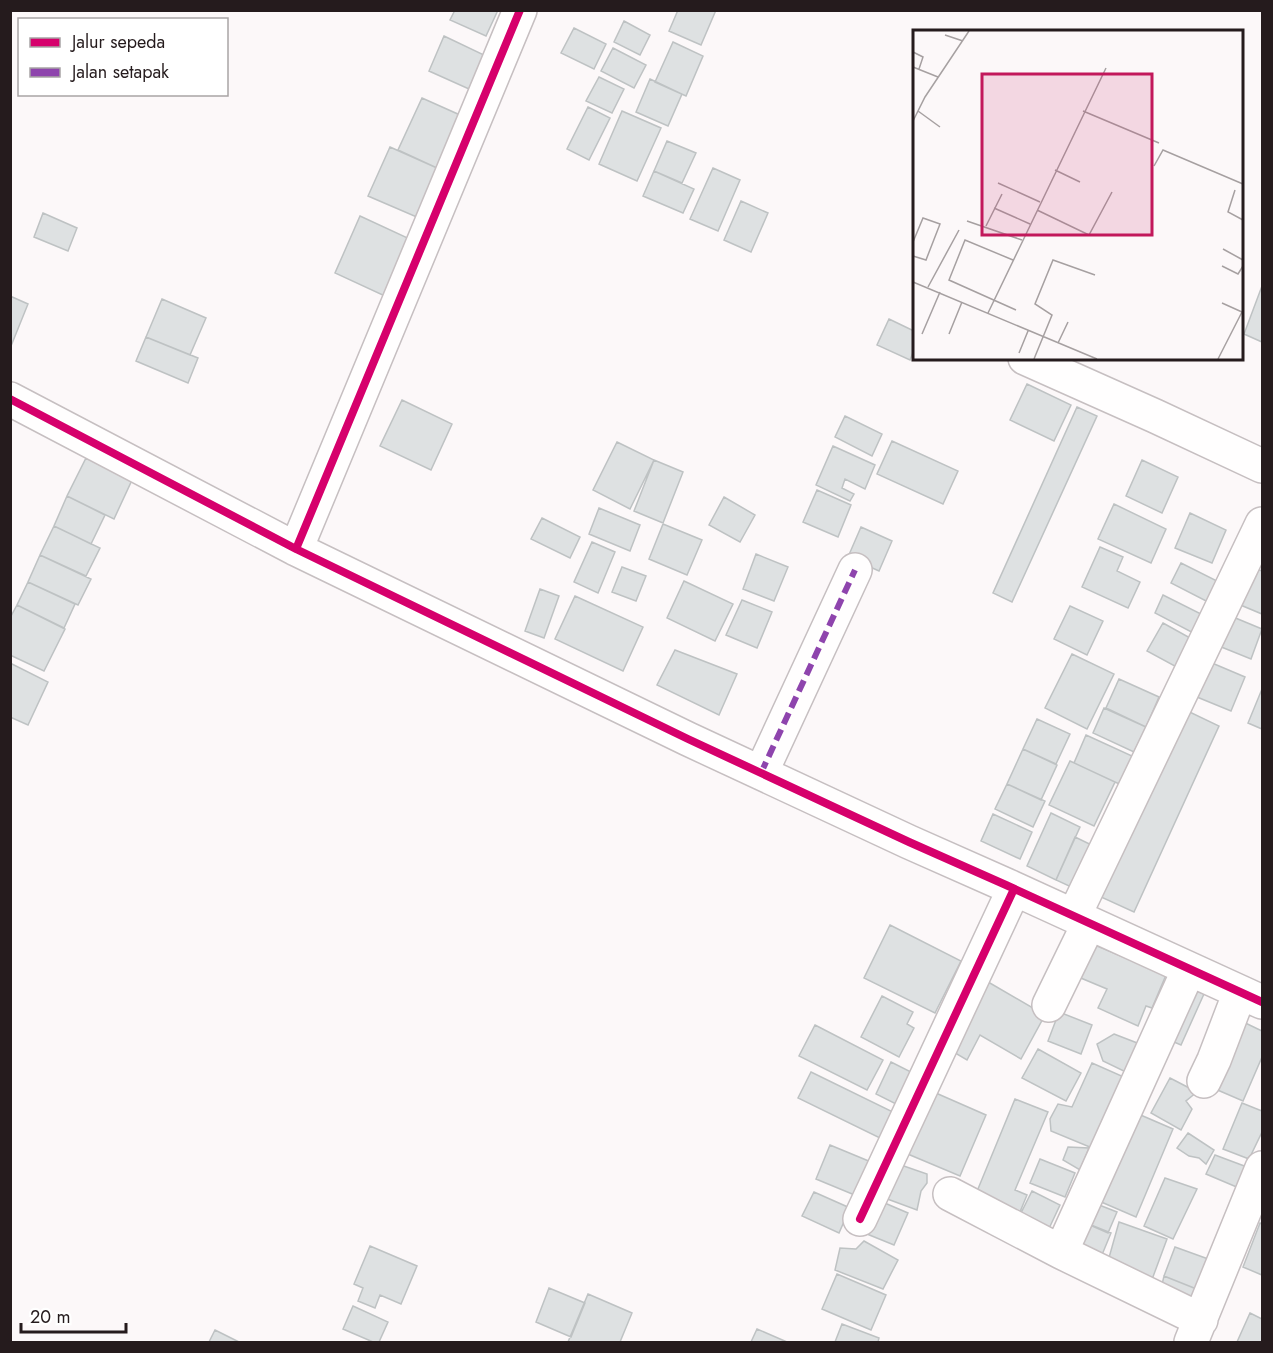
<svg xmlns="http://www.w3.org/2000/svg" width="1273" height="1353" viewBox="0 0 1273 1353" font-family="Jost,sans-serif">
<rect width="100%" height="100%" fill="#fcf8f9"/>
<!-- building -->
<path fill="#dee1e2" stroke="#bec2c3" stroke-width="1.5" d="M455,10H498L486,36L450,20Z
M678,10H716L701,45L669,31Z
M624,21L650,35L640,55L614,42Z
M574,28L606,44L594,69L561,53Z
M444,36L484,55L469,89L429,71Z
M673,42L703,56L686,96L655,82Z
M613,48L646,65L634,88L601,71Z
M599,77L624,89L612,113L586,101Z
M650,79L682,94L668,126L636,112Z
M422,98L460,115L437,168L398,150Z
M588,107L610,118L589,160L567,149Z
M622,111L661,128L637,181L599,164Z
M667,141L696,153L682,183L654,171Z
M390,147L437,168L419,218L368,196Z
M713,168L740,180L718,231L690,219Z
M654,171L694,189L683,213L643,196Z
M741,201L768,213L751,252L724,240Z
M43,213L77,228L68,251L34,237Z
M360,216L412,240L387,297L335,273Z
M1262,286V342L1244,334Z
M10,296L28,304L11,346H10Z
M162,299L206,318L190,355L146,337Z
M889,319L914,331V350L910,360L877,345Z
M146,337L198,358L188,383L136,361Z
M1027,384L1071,405L1054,441L1010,420Z
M402,400L452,424L431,470L380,446Z
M1077,407L1097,416L1012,602L993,593Z
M845,416L882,434L872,456L835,437Z
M892,441L958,471L943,504L877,474Z
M617,442L654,460L630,509L593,490Z
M833,446L875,465L865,489L845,479L842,488L854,494L850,501L816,485Z
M86,458L132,480L114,519L67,496Z
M654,460L683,472L663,523L634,511Z
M1142,460L1178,477L1162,513L1126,496Z
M817,490L851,505L838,537L803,522Z
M67,496L105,515L91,544L54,526Z
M724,497L755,515L740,542L709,525Z
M1114,504L1166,529L1151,563L1098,539Z
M599,508L640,525L630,551L589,534Z
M1190,513L1226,530L1212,563L1175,548Z
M542,518L580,537L570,558L531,539Z
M663,524L702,540L687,575L649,559Z
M54,526L100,548L86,576L40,555Z
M861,527L892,541L879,571L848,557Z
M592,542L615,552L598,593L574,582Z
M1100,547L1123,557L1117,571L1140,582L1128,608L1082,587Z
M756,554L788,567L774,601L743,589Z
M40,555L91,579L78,605L28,582Z
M1235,560L1262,571V614L1219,596Z
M1181,563L1221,583L1210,603L1171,583Z
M622,567L646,576L636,601L612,592Z
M684,581L733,604L715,641L667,618Z
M28,582L75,604L64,628L17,605Z
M540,589L559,596L544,638L525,631Z
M1163,595L1211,619L1201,637L1155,613Z
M575,596L643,627L623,671L555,639Z
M742,600L772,612L757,648L726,635Z
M17,605L65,629L44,671L10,655V618Z
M1070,606L1103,621L1087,655L1054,639Z
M1221,612L1262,629L1251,659L1209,642Z
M1163,623L1210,649L1195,677L1147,651Z
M675,650L737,674L719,715L657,685Z
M1072,654L1114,674L1087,729L1045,708Z
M10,663L48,682L28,725L10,717Z
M1212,663L1245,677L1231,711L1197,697Z
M1119,679L1159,697L1146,727L1106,708Z
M1262,689V729L1248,723Z
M1175,705L1219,726L1134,912L1090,892Z
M1104,708L1146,727L1134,752L1093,733Z
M1037,719L1070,734L1056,764L1023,749Z
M1086,735L1143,761L1130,789L1074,763Z
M1023,749L1057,765L1041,800L1007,784Z
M1070,761L1115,782L1094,826L1049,805Z
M1007,784L1045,801L1033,827L995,809Z
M1051,813L1080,827L1056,880L1027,866Z
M993,814L1032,832L1020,859L981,841Z
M1075,837L1100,849L1080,891L1056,880Z
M890,925L961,961L935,1013L864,978Z
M1090,943L1166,975L1152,1008L1146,1006L1138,1026L1098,1008L1107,989L1076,976Z
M983,979L1045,1015L1021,1059L980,1035L967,1060L945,1047Z
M1182,985L1204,994L1181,1045L1160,1036Z
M882,996L913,1012L907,1024L914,1028L899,1057L861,1037Z
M1059,1012L1092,1025L1081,1054L1048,1041Z
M1235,1018L1262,1031V1057L1243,1101L1206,1085Z
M815,1025L883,1060L867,1090L799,1056Z
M1114,1034L1145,1046L1132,1075L1103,1061L1097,1044Z
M1038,1049L1081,1073L1066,1101L1022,1078Z
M891,1062L913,1073L898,1105L876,1094Z
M1092,1063L1133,1081L1097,1150L1051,1131L1050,1119L1058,1104L1072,1107Z
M811,1072L895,1113L882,1139L798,1098Z
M1170,1078L1197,1092L1186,1101L1192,1109L1181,1130L1151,1113Z
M929,1090L986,1115L960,1176L903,1152Z
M1015,1099L1048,1112L1015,1190L1027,1195L1017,1219L973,1201Z
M1242,1103L1262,1111V1132L1249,1159L1223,1149Z
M1129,1110L1173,1129L1136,1217L1092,1198Z
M1188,1133L1214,1150L1206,1164L1199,1158L1189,1156L1177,1148Z
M830,1145L871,1162L857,1196L816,1179Z
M1068,1147L1089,1148L1080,1170L1063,1160Z
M1215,1155L1255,1170L1246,1191L1206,1174Z
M1040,1159L1075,1173L1065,1197L1030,1183Z
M898,1164L927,1174V1183L921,1191L917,1210L882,1197Z
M1165,1178L1197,1189L1173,1239L1144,1226Z
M1032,1191L1060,1205L1045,1237L1016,1223Z
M814,1192L850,1208L839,1233L802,1216Z
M880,1201L908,1213L894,1245L867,1234Z
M1089,1201L1117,1212L1108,1233L1081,1221Z
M1081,1221L1111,1233L1099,1262L1069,1249Z
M1119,1222L1167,1239L1147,1293L1105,1272Z
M1260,1223L1262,1224V1275L1243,1267Z
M864,1241L898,1260L883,1289L835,1270L840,1248L856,1249Z
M370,1246L417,1266L401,1304L380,1295L375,1308L358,1301L363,1288L354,1284Z
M1175,1247L1211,1260L1199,1290L1164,1276Z
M837,1274L886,1295L871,1330L822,1309Z
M1164,1276L1199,1290L1190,1314L1159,1297Z
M549,1288L585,1303L571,1337L536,1322Z
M588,1294L632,1313L620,1342H568Z
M353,1306L388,1322L379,1342H373L343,1329Z
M1250,1313L1262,1319V1342H1237Z
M842,1324L879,1338L878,1342H835Z
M757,1329L787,1342H751Z
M215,1330L239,1342H209Z"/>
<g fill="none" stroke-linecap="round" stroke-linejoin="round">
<defs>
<path id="minor" d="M1025,358L1155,416L1262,466
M10,399L296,549L688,739L909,842L1006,885L1262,1002
M296,549L520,10
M761,773L855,570
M1074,916L1262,524
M1049,1005L1089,923
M1204,1081L1214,1060L1240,992
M950,1194L1061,1252L1201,1320
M860,1219L1014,889
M1061,1252L1189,969
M1191,1342L1262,1168"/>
</defs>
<!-- minor casing -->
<use href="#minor" stroke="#c6bfc1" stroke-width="36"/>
<!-- minor -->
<use href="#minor" stroke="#fffefe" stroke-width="33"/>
<!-- quiet -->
<path stroke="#8e44ad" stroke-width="6" stroke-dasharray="12 6" stroke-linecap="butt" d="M761,773L855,570"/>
<defs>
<path id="cycleway" d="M10,399L296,549L688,739L909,842L1006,885L1262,1002
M296,549L520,10
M860,1219L1014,889"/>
</defs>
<!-- cycleway casing -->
<use href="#cycleway" stroke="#fff" stroke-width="11"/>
<!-- cycleway -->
<use href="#cycleway" stroke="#d6006c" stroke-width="8"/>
</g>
<!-- overview -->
<g transform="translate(913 30)">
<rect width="330" height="330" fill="#fcf8f9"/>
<path fill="none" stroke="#a6a0a1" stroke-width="1.5" d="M32,5L50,11M0,22L10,27L6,39M0,37L25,47M5,81L27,97M170,81L246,113M0,91L12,67L56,1M241,136L250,120L330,154M142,140L167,152M85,153L127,172M322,160L315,182L330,190M81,178L117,194M124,180L176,205L199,162M54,191L109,210M73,196L89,164M0,212L10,188L27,194L13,230L0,226M310,219L330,230M100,230L52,210L36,250L103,280M309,236L325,244L330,236M0,252L184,329M15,257L46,200M309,273L329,282M75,283L193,38M9,304L27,262M36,304L49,272M145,313L155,292M106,323L115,301M121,329L139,285L122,274L140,230L182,245M305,329L330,280"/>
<path fill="#c2185b" fill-opacity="0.15" stroke="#c2185b" stroke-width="3" d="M69,44H239V205H69Z"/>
<rect width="330" height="330" fill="none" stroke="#251b1d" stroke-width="3"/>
</g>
<!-- border -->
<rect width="1273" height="1353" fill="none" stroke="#251b1d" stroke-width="24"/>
<!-- legend -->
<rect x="18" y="18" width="210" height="78" fill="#ffffff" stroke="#a8a4a5" stroke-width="1.5"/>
<rect x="30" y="38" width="30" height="9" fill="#d6006c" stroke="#a8a4a5" stroke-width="1.5"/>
<text x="72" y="48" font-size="18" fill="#251b1d">Jalur sepeda</text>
<rect x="30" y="68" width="30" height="9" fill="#8e44ad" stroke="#a8a4a5" stroke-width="1.5"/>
<text x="72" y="78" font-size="18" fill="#251b1d">Jalan setapak</text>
<!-- scale -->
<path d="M21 1323v9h105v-9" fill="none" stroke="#251b1d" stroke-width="3"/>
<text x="30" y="1323" font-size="18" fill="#251b1d" stroke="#ffffff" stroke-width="4.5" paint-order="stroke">20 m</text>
</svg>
